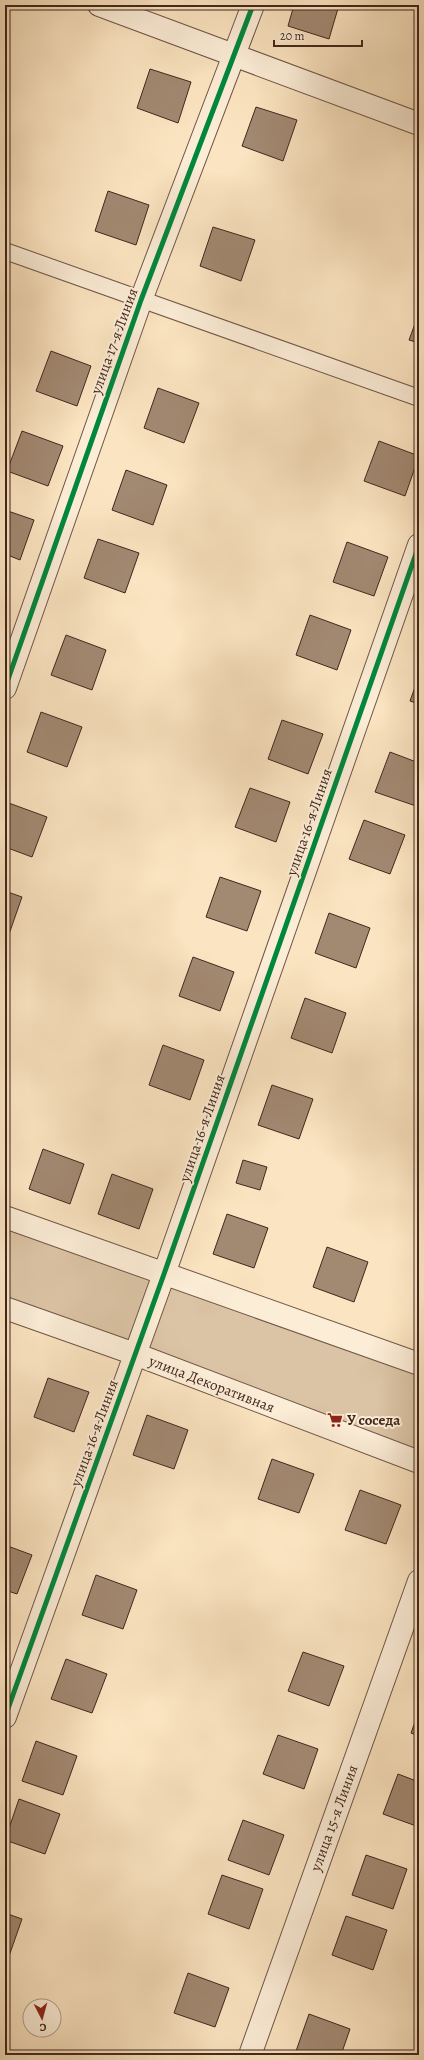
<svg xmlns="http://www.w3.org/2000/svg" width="424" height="2060" viewBox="0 0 424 2060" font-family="Alegreya,serif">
<rect width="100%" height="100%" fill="#fbe4c1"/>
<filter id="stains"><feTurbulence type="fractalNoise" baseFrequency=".005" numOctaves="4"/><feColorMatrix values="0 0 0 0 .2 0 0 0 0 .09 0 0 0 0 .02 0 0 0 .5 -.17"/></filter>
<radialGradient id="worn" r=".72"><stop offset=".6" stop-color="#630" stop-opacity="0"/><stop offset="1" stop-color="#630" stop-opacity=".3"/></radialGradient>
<!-- green -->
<path fill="#dbc4a5" stroke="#8e7661" d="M5,1206L419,1354V1452L5,1306Z"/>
<!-- building -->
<path fill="#a28972" stroke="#41271d" d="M294,5H339L329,39L288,26Z
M150,69L191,82L178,123L137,108Z
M256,107L297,120L283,161L242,146Z
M108,191L149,205L136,245L95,231Z
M213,227L255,240L241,281L200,266Z
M419,313V343L409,340Z
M51,351L91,366L77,406L36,391Z
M158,388L199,403L184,443L144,428Z
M22,431L63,446L48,486L7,471Z
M379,441L419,456L405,496L364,481Z
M126,470L167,485L153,525L112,510Z
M5,510L34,520L20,560L5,554Z
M98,539L139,553L125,593L84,578Z
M347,542L388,557L374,596L333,582Z
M310,615L351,630L337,670L296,655Z
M66,635L106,650L92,690L51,675Z
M419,676V704L410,701Z
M41,712L82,727L67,767L27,752Z
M282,720L323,734L308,774L268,759Z
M390,752L419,763V798L416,806L375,792Z
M250,788L290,802L276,842L235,827Z
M6,802L47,817L32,857L5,847Z
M364,820L405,835L390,874L349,859Z
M220,877L261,891L247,931L206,917Z
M5,891L22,897L8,937L5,936Z
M329,913L370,928L356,968L315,953Z
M193,957L234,972L220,1011L179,996Z
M305,998L346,1013L332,1053L291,1038Z
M163,1045L204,1060L190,1100L149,1085Z
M272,1085L313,1099L299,1139L258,1125Z
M43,1149L84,1164L70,1204L29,1189Z
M243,1160L267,1167L260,1190L236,1183Z
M112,1174L153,1189L139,1229L98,1214Z
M227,1214L268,1228L254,1268L213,1254Z
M327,1247L368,1262L354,1302L313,1287Z
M48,1378L89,1392L74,1432L34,1417Z
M147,1415L188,1430L174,1469L133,1455Z
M272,1459L314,1474L299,1513L258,1499Z
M360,1490L401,1505L386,1544L345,1530Z
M5,1545L32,1555L17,1594L5,1590Z
M96,1575L137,1590L123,1629L82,1615Z
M303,1652L344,1666L329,1706L288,1691Z
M66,1659L107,1674L92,1713L51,1699Z
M419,1711V1736L411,1733Z
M278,1735L318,1749L304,1789L263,1774Z
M36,1741L77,1756L63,1795L22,1781Z
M398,1774L419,1782V1827L383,1814Z
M19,1799L60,1814L45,1854L5,1840Z
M243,1820L284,1835L269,1875L228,1860Z
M366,1855L407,1869L393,1909L352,1895Z
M222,1875L263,1889L249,1929L208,1914Z
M5,1913L22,1919L8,1959L5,1958Z
M346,1916L387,1930L373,1970L332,1955Z
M188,1973L229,1988L215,2027L174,2013Z
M309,2014L350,2029L341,2055L295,2054Z"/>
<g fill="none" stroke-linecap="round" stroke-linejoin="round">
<defs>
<path id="lane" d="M5,251L419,398"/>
<path id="street" d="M99,5L419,124
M5,688L141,300L253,5
M5,1217L419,1364
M5,1308L135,1354L419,1462
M5,1717L164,1274L419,545
M250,2055L419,1581"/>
</defs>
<!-- lane casing -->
<use href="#lane" stroke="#705646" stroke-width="18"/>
<!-- street casing -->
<use href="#street" stroke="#705646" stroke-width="24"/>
<!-- lane -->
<use href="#lane" stroke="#fcedd7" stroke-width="16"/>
<!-- street -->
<use href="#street" stroke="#fcedd7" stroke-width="22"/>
<defs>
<path id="cycleway" d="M5,688L141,300L253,5
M5,1717L164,1274L419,545"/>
</defs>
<!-- cycleway casing -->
<use href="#cycleway" stroke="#fcedd7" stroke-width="8"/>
<!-- cycleway -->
<use href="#cycleway" stroke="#00873e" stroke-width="5"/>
</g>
<!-- icons -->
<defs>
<symbol id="supermarket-bare" viewBox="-9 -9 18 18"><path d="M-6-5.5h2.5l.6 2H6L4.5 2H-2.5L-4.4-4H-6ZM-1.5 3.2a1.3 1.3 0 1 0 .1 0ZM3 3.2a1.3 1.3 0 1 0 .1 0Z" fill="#8f2418" stroke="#fcedd7" stroke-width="2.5" paint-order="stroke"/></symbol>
</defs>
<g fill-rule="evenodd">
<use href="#supermarket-bare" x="324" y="1409" width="22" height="22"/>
</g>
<g text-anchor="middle" stroke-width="4" stroke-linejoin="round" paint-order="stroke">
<!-- street labels -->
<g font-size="15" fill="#41271d" stroke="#fcedd7">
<text transform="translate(114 341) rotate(-70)" y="5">улица 17-я Линия</text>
<text transform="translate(309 822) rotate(-71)" y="5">улица 16-я Линия</text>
<text transform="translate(202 1128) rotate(-71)" y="5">улица 16-я Линия</text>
<text transform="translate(212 1384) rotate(21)" y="5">улица Декоративная</text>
<text transform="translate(94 1433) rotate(-70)" y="5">улица 16-я Линия</text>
<text transform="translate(334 1818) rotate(-70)" y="5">улица 15-я Линия</text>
</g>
<!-- poi labels -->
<g font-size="15" font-weight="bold" fill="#41271d" stroke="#fcedd7" text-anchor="start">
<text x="347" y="1425">У соседа</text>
</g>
</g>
<!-- margin -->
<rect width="424" height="2060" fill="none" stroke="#fbe4c1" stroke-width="20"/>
<rect x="6" y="6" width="412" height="2048" fill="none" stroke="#41271d" stroke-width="2"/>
<rect x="10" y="10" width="404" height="2040" fill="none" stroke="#41271d"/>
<!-- north arrow -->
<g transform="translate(42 2018) rotate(174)"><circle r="19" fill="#fcedd7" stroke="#b19e8d"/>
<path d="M0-3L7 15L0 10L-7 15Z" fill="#8f2418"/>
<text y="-6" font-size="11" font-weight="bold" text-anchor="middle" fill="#41271d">С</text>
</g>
<!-- scale -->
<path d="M274 40v6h88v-6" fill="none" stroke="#41271d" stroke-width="2"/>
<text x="280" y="40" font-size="12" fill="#41271d" stroke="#fcedd7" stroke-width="3" paint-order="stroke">20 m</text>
<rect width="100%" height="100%" filter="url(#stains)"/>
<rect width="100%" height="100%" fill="url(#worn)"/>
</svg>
